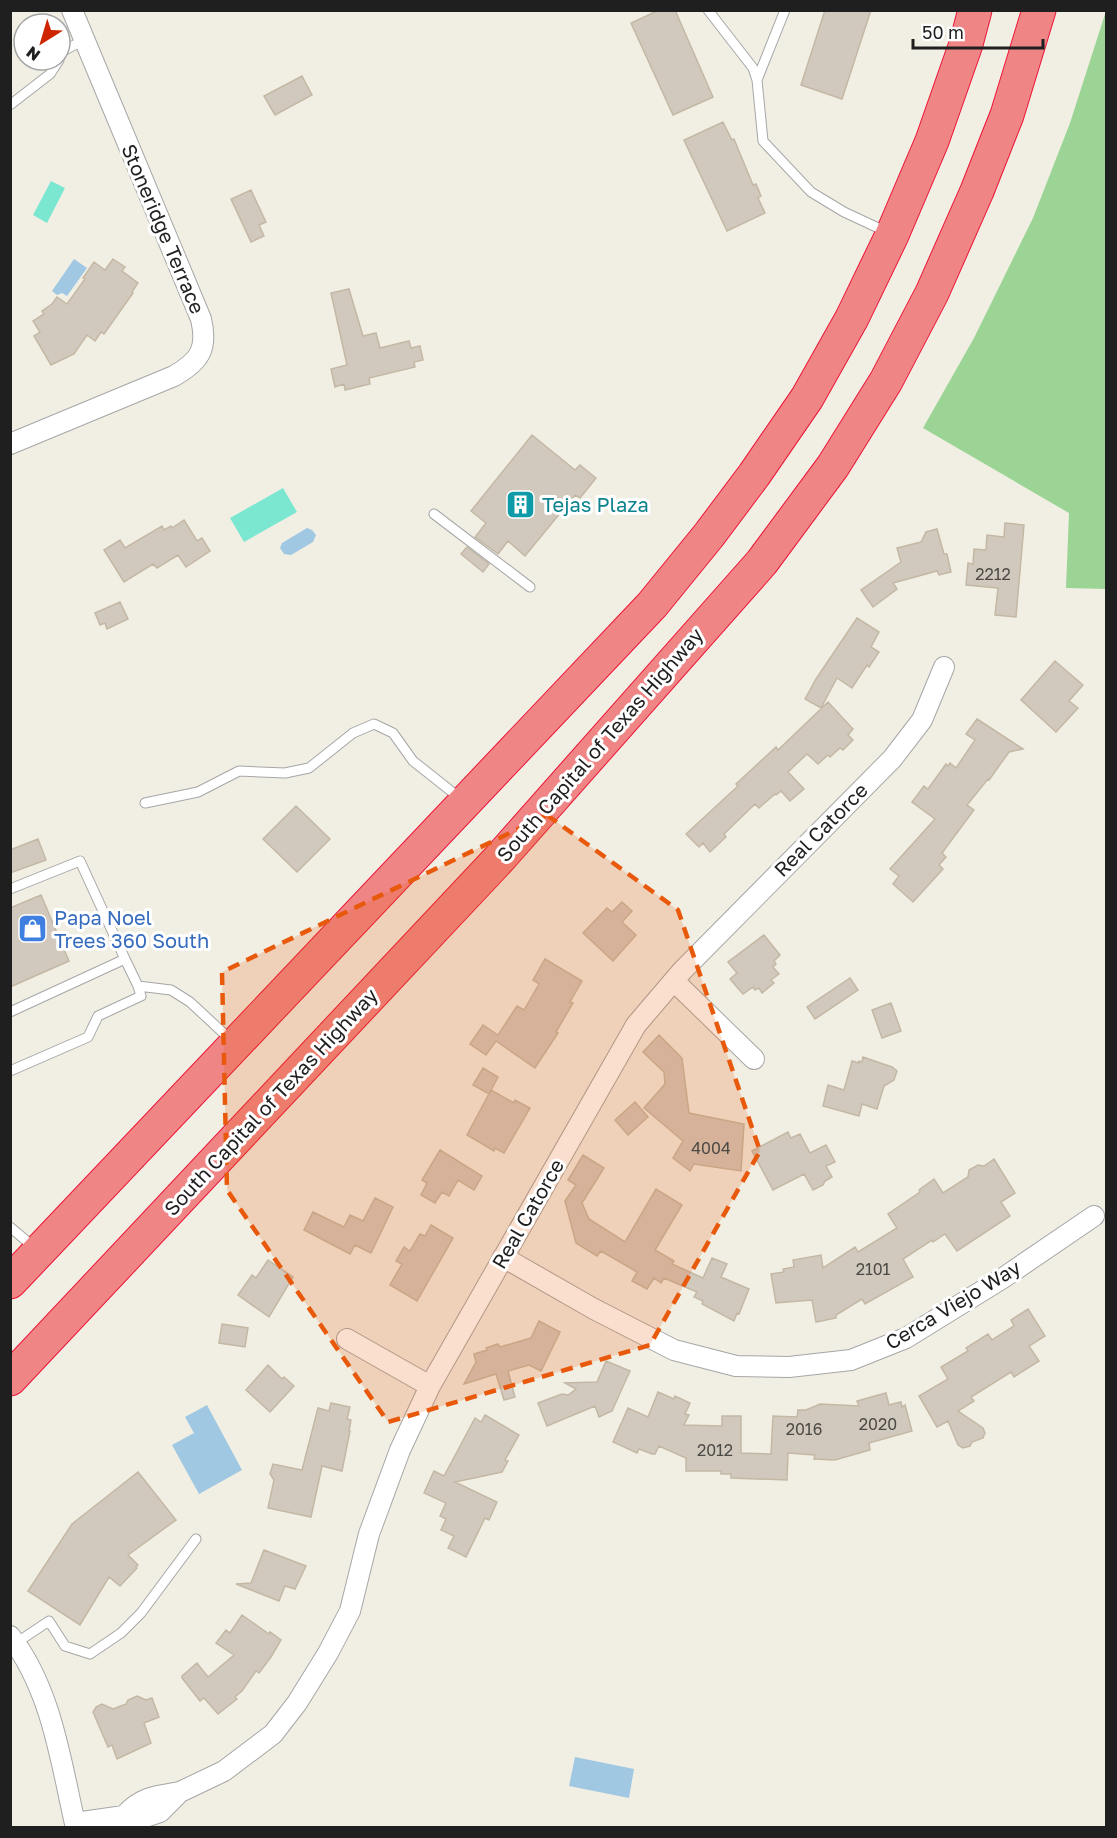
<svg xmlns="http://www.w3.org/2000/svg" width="1117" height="1838" viewBox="0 0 1117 1838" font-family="'Golos Text',sans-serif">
<rect width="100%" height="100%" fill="#f1efe4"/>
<!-- forest -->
<path fill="#9cd495" d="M1106,11V589L1066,588L1069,513L923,428L974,338L1033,218L1070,123Z"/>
<!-- pitch -->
<path fill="#7be7d1" d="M51,181L65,188L47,223L33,215Z
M283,488L297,512L244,542L230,518Z"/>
<!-- water -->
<path fill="#a0c8e2" d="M74,259L87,268L67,296L62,293L57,295L52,291Z
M307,528L312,530L316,535L313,542L291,555L284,554L280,548L282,543Z
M207,1405L242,1470L199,1494L172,1445L194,1433L185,1417Z
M575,1757L634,1769L629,1798L569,1786Z"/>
<!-- building -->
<path fill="#d1c9bd" stroke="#c4b8a5" stroke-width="1.5" d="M659,10H675L713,97L673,115L631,23Z
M825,10H871L842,99L801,85Z
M302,76L312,95L275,115L264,96Z
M723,122L732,140L734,139L753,185L756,184L761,196L758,198L765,213L727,231L684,140Z
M251,190L266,222L259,225L264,236L251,242L231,199Z
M113,259L125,267L122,271L138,283L132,292L133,293L104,334L101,332L95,341L87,335L74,354L51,365L34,336L40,332L33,321L44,314L42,311L52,304L57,297L67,304L85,279L83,278L94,262L105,270Z
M349,289L363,336L376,333L380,348L409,341L411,348L420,346L423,360L414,362L415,367L369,378L370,384L345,390L344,384L335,387L331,369L347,365L331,293Z
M532,435L575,470L580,465L596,478L580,498L575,495L525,556L508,541L498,554L475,537L486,523L471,511Z
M184,520L197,541L202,538L210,551L186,567L178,555L157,568L153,564L124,582L104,550L120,540L125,548L162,526L164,530L171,526L172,528Z
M1005,523L1024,525L1016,617L995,615L998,588L966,585L968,563L973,564L974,549L986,550L987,535L1004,537Z
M937,529L944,554H947L951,572L939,575L937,571L893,583L897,589L873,607L861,590L901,562L897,548L921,542L926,532Z
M467,547L489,564L483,572L461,554Z
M120,602L128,619L107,629L105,623L100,625L95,613Z
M857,618L879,632L871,647L879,652L869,667L867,665L852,688L837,678L821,708L805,699L816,679Z
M1055,661L1083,685L1069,701L1078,708L1056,732L1021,700Z
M828,702L853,729L848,735L853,740L843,750L840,748L830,757L828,755L818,764L807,754L788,772L804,789L790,801L781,791L776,795L775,794L759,808L755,804L724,834L726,837L710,852L703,843L699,847L686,834L738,786L736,784L776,747L778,750Z
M977,719L1023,749L1009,752L989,780L988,779L967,805L974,810L942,853L946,857L939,865L943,869L913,902L893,884L899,876L890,869L935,819L912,802L924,786L928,789L946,764L948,766L950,763L956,768L975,740L966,734Z
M296,806L330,839L297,872L263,839Z
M38,839L46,860L10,873V850Z
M41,895L69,961L10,987V908Z
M622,902L632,911L622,922L636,935L613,961L583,933L607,908L612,912Z
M764,935L780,955L774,961L776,964L773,967L779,974L771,980L774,983L762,993L759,988L755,990L753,987L743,994L730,979L737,973L728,962Z
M545,959L582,981L570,1002L573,1003L556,1032L558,1033L535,1068L496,1041L486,1055L470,1044L483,1025L498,1035L517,1006L524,1010L539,984L533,980Z
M850,978L858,990L815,1019L807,1007Z
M891,1003L901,1031L882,1038L872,1010Z
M659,1035L682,1058L689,1113L744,1124L741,1171L694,1164L690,1171L673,1158L683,1141L644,1108L665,1084L664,1072L643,1052Z
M863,1057L892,1067L897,1071L894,1080L884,1086L877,1109L862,1104L859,1116L823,1106L828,1085L844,1090L852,1061L859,1063V1061L862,1062Z
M483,1068L498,1077L489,1094L473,1085Z
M491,1090L514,1103L515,1100L530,1108L504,1153L495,1148L494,1151L467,1135Z
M635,1102L648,1117L628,1135L615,1120Z
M788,1132L791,1138L800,1134L810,1153L826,1145L835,1162L826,1166L832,1177L825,1181L823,1185L813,1190L804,1174L773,1190L752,1151Z
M440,1150L482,1176L474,1190L458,1180L449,1196L442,1192L435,1203L421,1195L427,1183L422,1180Z
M583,1155L604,1168L582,1203L589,1219L625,1242L656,1189L682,1205L655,1250L674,1261L672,1264L703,1278L712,1258L727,1264L721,1277L749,1289L739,1314L737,1313L734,1321L702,1304L703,1301L694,1297L697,1292L664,1278L661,1283L654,1278L647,1289L632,1281L637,1272L601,1251L597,1256L576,1243L565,1201L576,1185L568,1180Z
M994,1159L1015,1193L1001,1202L1010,1216L957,1251L945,1234L933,1242L932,1240L903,1259L913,1277L865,1304L862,1299L836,1315V1318L816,1322L812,1300L776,1303L771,1274L784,1272L783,1269L794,1267L793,1260L821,1255L823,1268L855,1247L858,1252L897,1228L888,1214L920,1192L919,1190L934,1179L943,1193L968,1177L969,1170L978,1165L984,1166Z
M375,1198L393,1207L371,1253L355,1245L350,1254L304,1230L313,1212L344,1227L350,1215L363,1221Z
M431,1225L453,1238L417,1301L390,1285L402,1264L396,1261L404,1247L410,1251L420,1234L425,1236Z
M268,1260L293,1277L269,1317L238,1295L252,1275L256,1278Z
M1028,1309L1045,1336L1029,1346L1039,1361L1014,1377L1011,1372L971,1397L974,1401L958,1411L983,1428L985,1433L983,1438L972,1442L970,1446L963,1448L958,1445L948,1421L937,1427L919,1396L948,1379L941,1367L968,1351L966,1348L988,1334L992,1340L1014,1326L1011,1320Z
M539,1321L560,1332L541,1371L529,1365L508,1371L515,1397L504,1400L496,1374L464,1384L476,1362L474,1354L487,1350L486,1348L498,1344L500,1347L531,1338Z
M222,1324L248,1328L245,1347L219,1343Z
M606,1361L630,1371L612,1411L599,1417L595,1406L547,1426L538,1403L562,1394L568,1395L576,1389L565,1383L597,1382Z
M268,1365L282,1379L284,1377L294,1386L270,1412L246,1390Z
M658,1392L674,1399L675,1396L690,1403L685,1414L689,1415L684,1425L722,1426V1416H741V1453L771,1454L773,1416L797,1417L798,1410H806L820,1404L859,1406L857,1401L886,1393L889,1405L901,1402L902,1407L905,1405L912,1431L869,1443L870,1450L835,1460L814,1459L815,1455L788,1453L787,1480L731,1478V1474H721V1471H686V1458L659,1446L655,1454H652L639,1449L637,1453L613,1442L628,1408L648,1417Z
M331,1403L350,1407L347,1419L351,1420L349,1431H350L342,1471L322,1466L311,1517L268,1508L274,1480L270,1474L273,1464L302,1470L318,1408L329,1411Z
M485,1415L519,1435L505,1460L508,1461L502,1472L455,1482L497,1502L489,1520L485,1518L466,1557L448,1548L454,1536L441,1530L446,1519L440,1516L446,1503L424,1493L434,1471L444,1476L475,1418L481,1422Z
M138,1472L176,1520L128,1555L138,1565L136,1567L137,1568L120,1586L109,1577L80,1625L28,1591L72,1524Z
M264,1550L306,1566L295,1589L285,1586L279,1601L236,1584L251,1583Z
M242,1615L269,1634L270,1632L281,1640L271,1657L259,1673L256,1671L242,1691L235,1697L237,1699L218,1714L204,1698L200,1701L182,1678V1676L197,1663L208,1677L234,1655L216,1643L226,1630L230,1633Z
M137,1696L146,1700L152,1698L159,1717L144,1723L151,1743L117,1759L112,1745L108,1747L93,1712L96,1707L102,1704L113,1709L126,1704L128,1700Z"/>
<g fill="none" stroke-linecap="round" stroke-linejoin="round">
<defs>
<path id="lane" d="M708,10L753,68L757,80L763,141L811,192L844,212L887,232
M60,57L63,51L84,40
M757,80L785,10
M10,105L50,74L59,60
M434,514L530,587
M145,803L198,792L239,771L285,773L309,768L353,733L374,724L393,733L413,761L461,799
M10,889L80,861L125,959
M138,986L171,990L190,1002L232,1041
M10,1012L125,959L138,986L141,996L98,1016L88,1037L10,1071
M10,1227L35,1248
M16,1643L49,1621L65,1646L90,1654L121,1633L141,1613L196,1539"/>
<path id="street" d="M10,444L174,376C200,361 208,349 201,319L72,10
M674,981L754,1059
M503,1257L594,1309L674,1350L736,1366L789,1367L851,1360L906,1338L1003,1278L1094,1216
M347,1339L430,1386
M10,1636C52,1690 61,1763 76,1828
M124,1816C141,1797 155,1796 180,1792
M75,1823L124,1816L142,1818L160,1812L180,1792L224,1771L273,1734L297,1703L328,1653L350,1611L369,1534L400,1450L430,1386L636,1025L682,971L892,759L922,720L944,667"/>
<path id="highway" d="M10,1282L652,605L709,535L754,475L807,398L852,318L892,235L932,141L966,44L975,10
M10,1379L499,859L762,562L833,466L886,381L932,293L977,191L1007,115L1039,10"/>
</defs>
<!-- lane casing -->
<use href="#lane" stroke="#a6a6a6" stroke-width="11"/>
<!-- street casing -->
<use href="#street" stroke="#a6a6a6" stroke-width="22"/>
<!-- highway casing -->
<use href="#highway" stroke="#ec1437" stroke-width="35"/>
<!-- lane -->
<use href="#lane" stroke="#fff" stroke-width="9"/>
<!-- street -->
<use href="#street" stroke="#fff" stroke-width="20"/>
<!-- highway -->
<use href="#highway" stroke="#ef8585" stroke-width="33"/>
</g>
<!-- marked area -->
<path fill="#e8590c" fill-opacity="0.2" stroke="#e8590c" stroke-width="4.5" stroke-dasharray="12 8" stroke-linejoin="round" d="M547,815L678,910L760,1151L650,1345L388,1422L227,1190L222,972Z"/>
<!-- icons -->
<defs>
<symbol id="building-square" viewBox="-11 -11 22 22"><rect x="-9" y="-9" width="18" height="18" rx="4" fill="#0f9aa8" stroke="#fff"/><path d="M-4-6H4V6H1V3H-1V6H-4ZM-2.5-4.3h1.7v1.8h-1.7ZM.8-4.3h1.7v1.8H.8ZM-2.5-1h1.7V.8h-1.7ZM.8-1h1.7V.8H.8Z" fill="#fff"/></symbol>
<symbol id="shop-square" viewBox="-11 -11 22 22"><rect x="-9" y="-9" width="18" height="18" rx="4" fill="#3f7fe0" stroke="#fff"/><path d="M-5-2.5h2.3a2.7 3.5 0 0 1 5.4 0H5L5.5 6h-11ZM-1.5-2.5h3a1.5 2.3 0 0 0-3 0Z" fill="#fff"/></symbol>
</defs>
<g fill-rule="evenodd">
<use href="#building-square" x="504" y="488" width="33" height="33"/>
<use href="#shop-square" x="16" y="912" width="33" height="33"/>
</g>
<g text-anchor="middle" stroke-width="6" stroke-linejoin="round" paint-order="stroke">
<!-- number labels -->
<g font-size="16" fill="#4c4a46">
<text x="993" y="580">2212</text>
<text x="711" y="1154">4004</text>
<text x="873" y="1275">2101</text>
<text x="878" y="1430">2020</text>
<text x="804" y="1435">2016</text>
<text x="715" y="1456">2012</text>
</g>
<!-- street labels -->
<g font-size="20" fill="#1f1f1f" stroke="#fff">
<text transform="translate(163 229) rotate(67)" y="7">Stoneridge Terrace</text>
<text transform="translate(600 745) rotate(-49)" y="7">South Capital of Texas Highway</text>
<text transform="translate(821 830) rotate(-45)" y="7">Real Catorce</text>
<text transform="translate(271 1102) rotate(-47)" y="7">South Capital of Texas Highway</text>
<text transform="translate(528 1214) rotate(-60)" y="7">Real Catorce</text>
<text transform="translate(953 1305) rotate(-31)" y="7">Cerca Viejo Way</text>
</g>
<!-- culture labels -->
<g font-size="20" fill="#0d838f" stroke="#fff" text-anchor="start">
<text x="542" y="512">Tejas Plaza</text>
</g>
<!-- shop labels -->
<g font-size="20" fill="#366cbe" stroke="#fff" text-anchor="start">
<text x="54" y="925">Papa Noel<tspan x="54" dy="23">Trees 360 South</tspan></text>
</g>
</g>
<!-- border -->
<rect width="1117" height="1838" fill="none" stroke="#1f1f1f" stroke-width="24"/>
<!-- north arrow -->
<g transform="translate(42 42) rotate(217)"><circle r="28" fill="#ffffff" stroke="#a5a5a5" stroke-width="1.5"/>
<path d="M0-4.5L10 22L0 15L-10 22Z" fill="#ce2500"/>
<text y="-9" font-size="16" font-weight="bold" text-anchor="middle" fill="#1f1f1f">N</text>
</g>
<!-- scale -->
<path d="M913 39v9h130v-9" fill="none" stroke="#1f1f1f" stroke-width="3"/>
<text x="922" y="39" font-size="18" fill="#1f1f1f" stroke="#ffffff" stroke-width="4.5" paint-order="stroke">50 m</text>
</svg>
